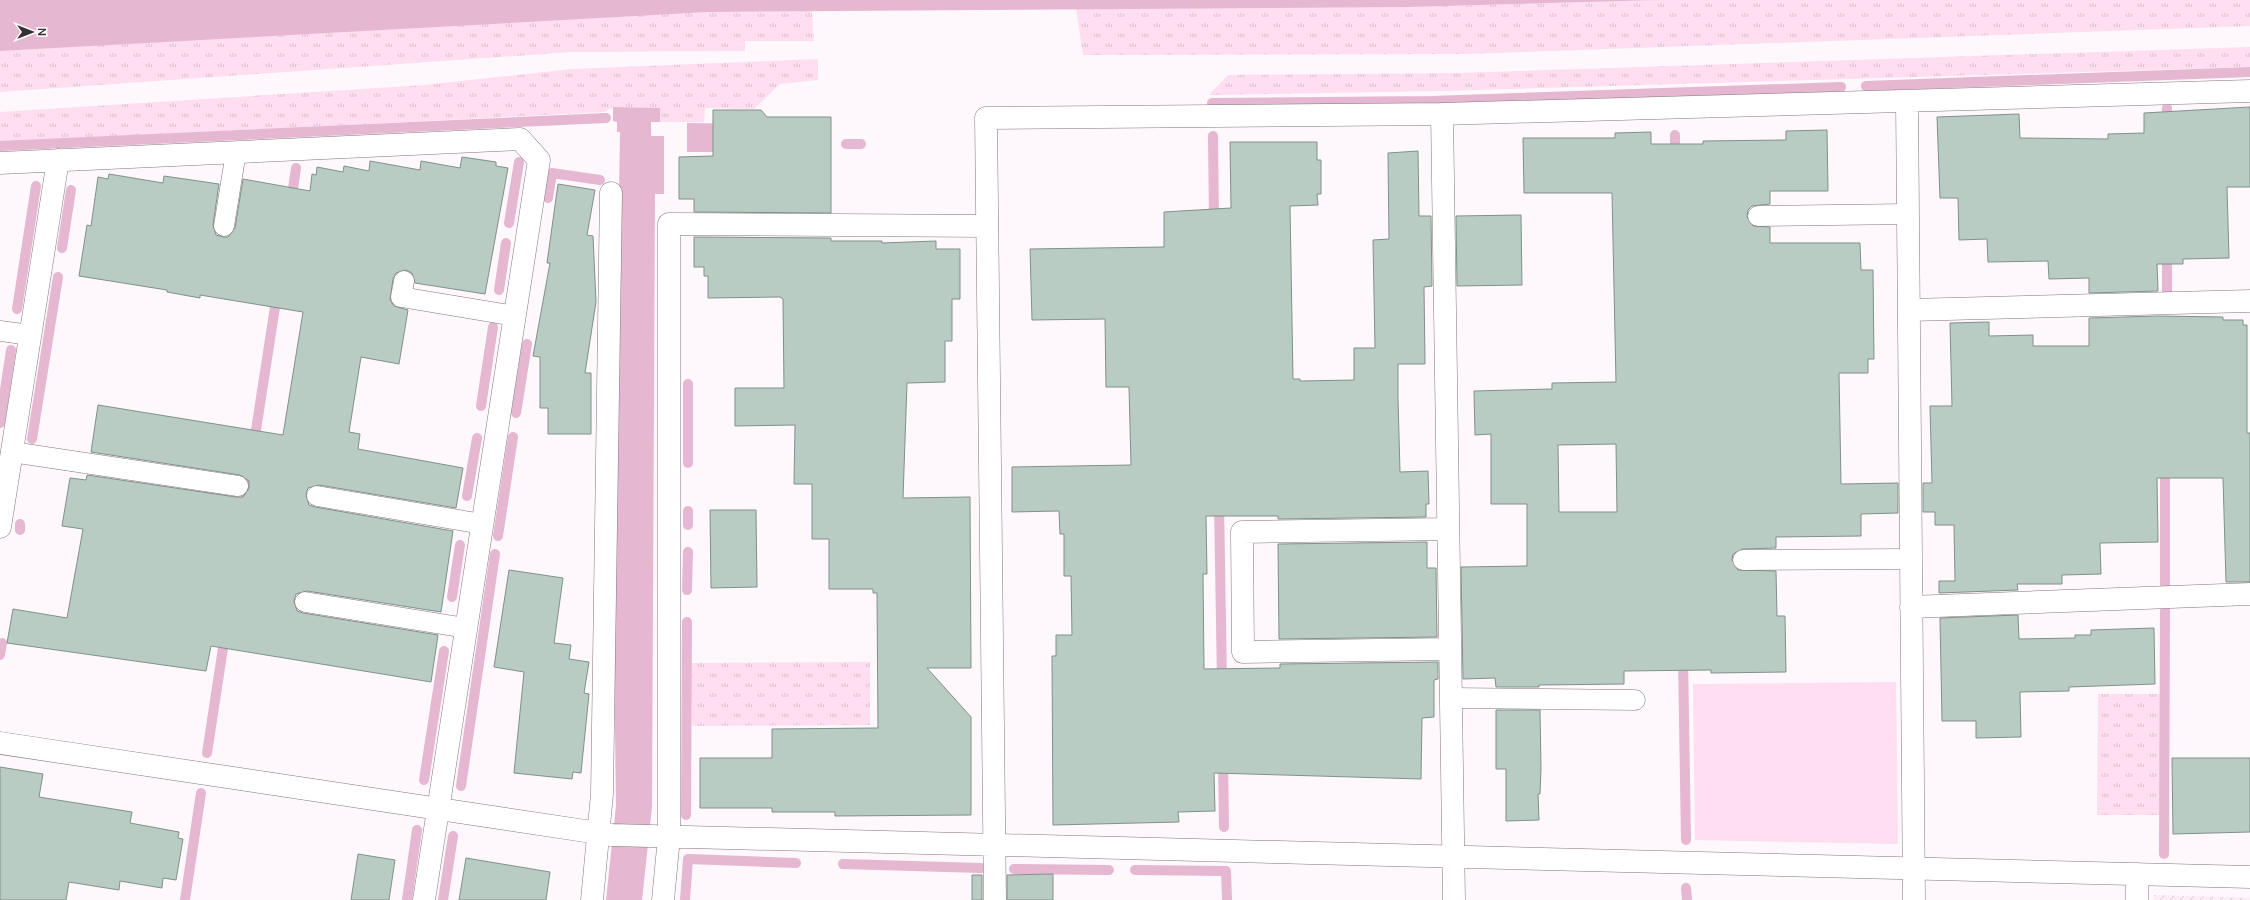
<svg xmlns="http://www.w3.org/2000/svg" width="2250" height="900" viewBox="0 0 2250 900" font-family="Manrope,sans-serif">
<defs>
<pattern id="industrial-furrows" width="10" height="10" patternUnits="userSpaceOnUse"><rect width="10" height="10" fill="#fcecf5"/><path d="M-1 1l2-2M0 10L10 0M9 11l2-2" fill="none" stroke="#d9cbd2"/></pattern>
<pattern id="grass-tufts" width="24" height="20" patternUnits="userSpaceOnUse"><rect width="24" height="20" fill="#fedef0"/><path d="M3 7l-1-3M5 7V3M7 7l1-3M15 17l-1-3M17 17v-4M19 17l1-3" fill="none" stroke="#dabfce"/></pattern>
</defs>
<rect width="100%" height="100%" fill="#fef7fb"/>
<!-- industrial -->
<path fill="url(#industrial-furrows)" d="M2154,895L2250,898V900H2154Z"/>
<!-- grass -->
<path fill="url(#grass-tufts)" d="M1659,0H2250V26L1467,54L1083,55L1076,8L1409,7Z
M812,11L814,41H745V51L572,52L0,92V51L551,19L708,12Z
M2250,47V67L1441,91L1209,95L1228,75L1459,73Z
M818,59V80L780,84L754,109L705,108L704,122H660V108L613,107L604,112L0,142V112L424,85L572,69Z
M870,662V725L692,726L691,663Z
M2098,694H2162L2161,815H2097Z"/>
<!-- pitch -->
<path fill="#fedef0" d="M1896,682L1898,844L1695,840L1693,684Z"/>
<!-- water -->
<path fill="#e5b7d1" d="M0,0H1659L1409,7L708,12L0,51Z
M613,107L660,108V122H651V136H664V194H655L652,807L642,900H606L616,806L613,578L620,132H617V122L613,121Z
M687,123L754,124L738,152H687Z"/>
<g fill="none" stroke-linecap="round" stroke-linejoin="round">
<!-- stream -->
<path stroke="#e5b7d1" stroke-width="10" d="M1866,86L2250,72
M1212,103L1431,101L1841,87
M2167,108V125
M1675,135V156
M1213,136L1214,222
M846,144H861
M0,146L606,118
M548,198L552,173L600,180
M291,202L296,168
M509,223L519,162
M62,248L71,190
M2167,251V291
M499,290L506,243
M17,309L36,186
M688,384V463
M481,406L493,327
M516,413L527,344
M0,423L11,350
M32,439L58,277
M254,443L277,294
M467,496L477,438
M1219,502L1222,682
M245,504L250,469
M688,511V525
M20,530V524
M498,536L513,437
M2165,586V464
M687,590L688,552
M452,597L460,545
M0,655L2,643
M1683,658L1686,840
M207,753L225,635
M1223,760L1224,827
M424,780L444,651
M461,786L495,554
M686,815L687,622
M2164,854L2165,611
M843,864L981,868
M1014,869L1109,870
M1135,870L1226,871L1227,900
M1686,888L1687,900
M185,900L201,793
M407,900L417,830
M443,900L453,836
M685,900L688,859L796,863"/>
</g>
<!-- building -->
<path fill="#b9ccc3" stroke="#809189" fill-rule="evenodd" d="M2250,107V187H2227L2229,258L2183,259V264H2157L2158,291L2089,293V278L2049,279L2048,261L1988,262L1987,239L1959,240L1958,198H1940L1937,117L2019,114L2020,138L2108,139V134L2144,133V113Z
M713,110H761L767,117H831V213L694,212V199H679V157L713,156Z
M1827,130L1828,191H1770V204L1752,206L1748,210L1747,217L1753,226L1770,227V243H1860L1861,270H1873L1874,359H1868V373H1839L1841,484L1898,483V513L1861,514V536L1776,537V548L1743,549L1733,554L1732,560L1738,570L1776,571L1777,616H1785L1786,672L1711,673V670L1624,671V684L1539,685V687H1496L1495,678L1463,679L1461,567L1527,566V504H1491V434L1475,435L1474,391L1552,389V383L1616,382L1612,193H1524L1523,138H1615V133L1651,132V144H1703V141L1786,140V131ZM1616,444L1617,512H1559L1558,445Z
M1230,142H1317V160H1321V194H1317L1318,205L1290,206L1293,379H1300V381L1354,380V348H1375L1373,240L1389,239L1388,153L1418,151L1419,216H1431L1432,286L1424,287L1425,364H1398V399L1400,472L1428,471L1429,504H1426V517L1278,519V516H1206L1207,574H1203L1204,669L1280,668V664L1438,662V679L1434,680V717L1422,718L1421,779L1214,773L1215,811L1178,812L1179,822L1053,825L1052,656H1056V635H1072L1071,576H1064V534H1060L1059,511L1012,512V467L1131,465L1129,387H1106L1105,319L1032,320L1030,249L1164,247V212L1231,208Z
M462,157L496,162V166L508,168L485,294L415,283L412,273L406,270L396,273L393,279L390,300L394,306L408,310L399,364L361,357L349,432L360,434L358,449L463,468L456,508L319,485L308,488L306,494L309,505L315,507L453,531L441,612L307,591L296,594L294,601L297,611L303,613L438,635L431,682L211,646L206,671L7,643L13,609L67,618L83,529L62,526L70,478L86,480L87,475L236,497H243L249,488V481L240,475L91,452L98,405L283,435L303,312L200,295V298L167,292V290L79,276L87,225L91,226L98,177L108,179L109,174L163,183L164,176L219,184L213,225L216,235L223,237H228L235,228L243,179L310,191L312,174L316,175L317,167L343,172L344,166L369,171L370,161L420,170L421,161L460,168Z
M558,184L595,190L587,235L593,236L596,302L585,373H591V434H548V408H540V357L533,356L550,263H547Z
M1521,215L1522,285L1457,286L1456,216Z
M694,237L831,238V241H882V243L936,241V249H960V299H952V341H945V382L907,383L903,498L970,497L971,668H927L971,717V815L835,816V812H772V808H700V758H772V729L878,728L877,593H873V589H829V539H812V484H794L795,425L735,426V388H784L783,299L780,297L708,298V276H704V267H694Z
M2158,316L2223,317V320H2243V325H2247V433H2250V582H2226L2223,478H2157L2158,542L2100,543L2101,574L2062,575V584H2017L2018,590L1939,593V581H1955L1954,525H1935V512H1923V483H1932L1930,406H1952L1950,323L1989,322V336L2033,335V346H2089V318Z
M710,510H756L757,587L711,588Z
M1427,542V568H1436L1437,637L1279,639L1278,544Z
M509,570L563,578L554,643L571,645L569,659L589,662L584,693L589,694L581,773L573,772L572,779L514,773L524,672L494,667Z
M2018,615L2019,639L2075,638V635H2091V630L2154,628L2155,684L2069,687V691L2020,692L2021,737L1976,738V721H1942L1940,618Z
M1496,710H1540L1541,768L1540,794H1538L1539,820L1506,821V769H1496Z
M2172,758H2250V832L2173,834Z
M0,767L43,774L39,797L132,812L130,823L179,832L178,838L183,839L176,880L163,878L162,888L120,881L119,890L69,882L66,900H0Z
M358,854L395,860L389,900H351Z
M466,858L550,872L546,900H459Z
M1053,874V900H1007V875Z
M972,875H982V900H972Z"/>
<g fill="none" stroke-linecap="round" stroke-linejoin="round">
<defs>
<path id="lane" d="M1758,216L1907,214
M224,226L236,152
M404,281L401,297L515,316
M0,331L30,335
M12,452L238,486
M317,496L482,524
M1743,560L1910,559
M305,602L466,628
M1451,698L1635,700"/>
<path id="street" d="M1907,101L1914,900
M1442,114L1454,900
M0,163L520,139L539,160L424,900
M1909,310L2250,301
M0,527L58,160
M1448,529L1242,532L1243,652L1450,649
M1911,607L2250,594
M0,743L612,835L2250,877
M2137,874V900
M592,900L602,794L611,193
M663,900L669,837V224L987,226
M995,900L986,118L1442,114L2250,91"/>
</defs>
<!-- lane casing -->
<use href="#lane" stroke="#85757d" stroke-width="21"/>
<!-- street casing -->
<use href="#street" stroke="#85757d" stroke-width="23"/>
<!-- lane -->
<use href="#lane" stroke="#fff" stroke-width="20"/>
<!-- street -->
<use href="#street" stroke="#fff" stroke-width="22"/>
</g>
<!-- north arrow -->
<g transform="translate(32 32) rotate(90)" stroke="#ffffff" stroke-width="3" paint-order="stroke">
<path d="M0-3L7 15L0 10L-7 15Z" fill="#352e32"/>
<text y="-6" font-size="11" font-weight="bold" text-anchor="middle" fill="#352e32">N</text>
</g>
</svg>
